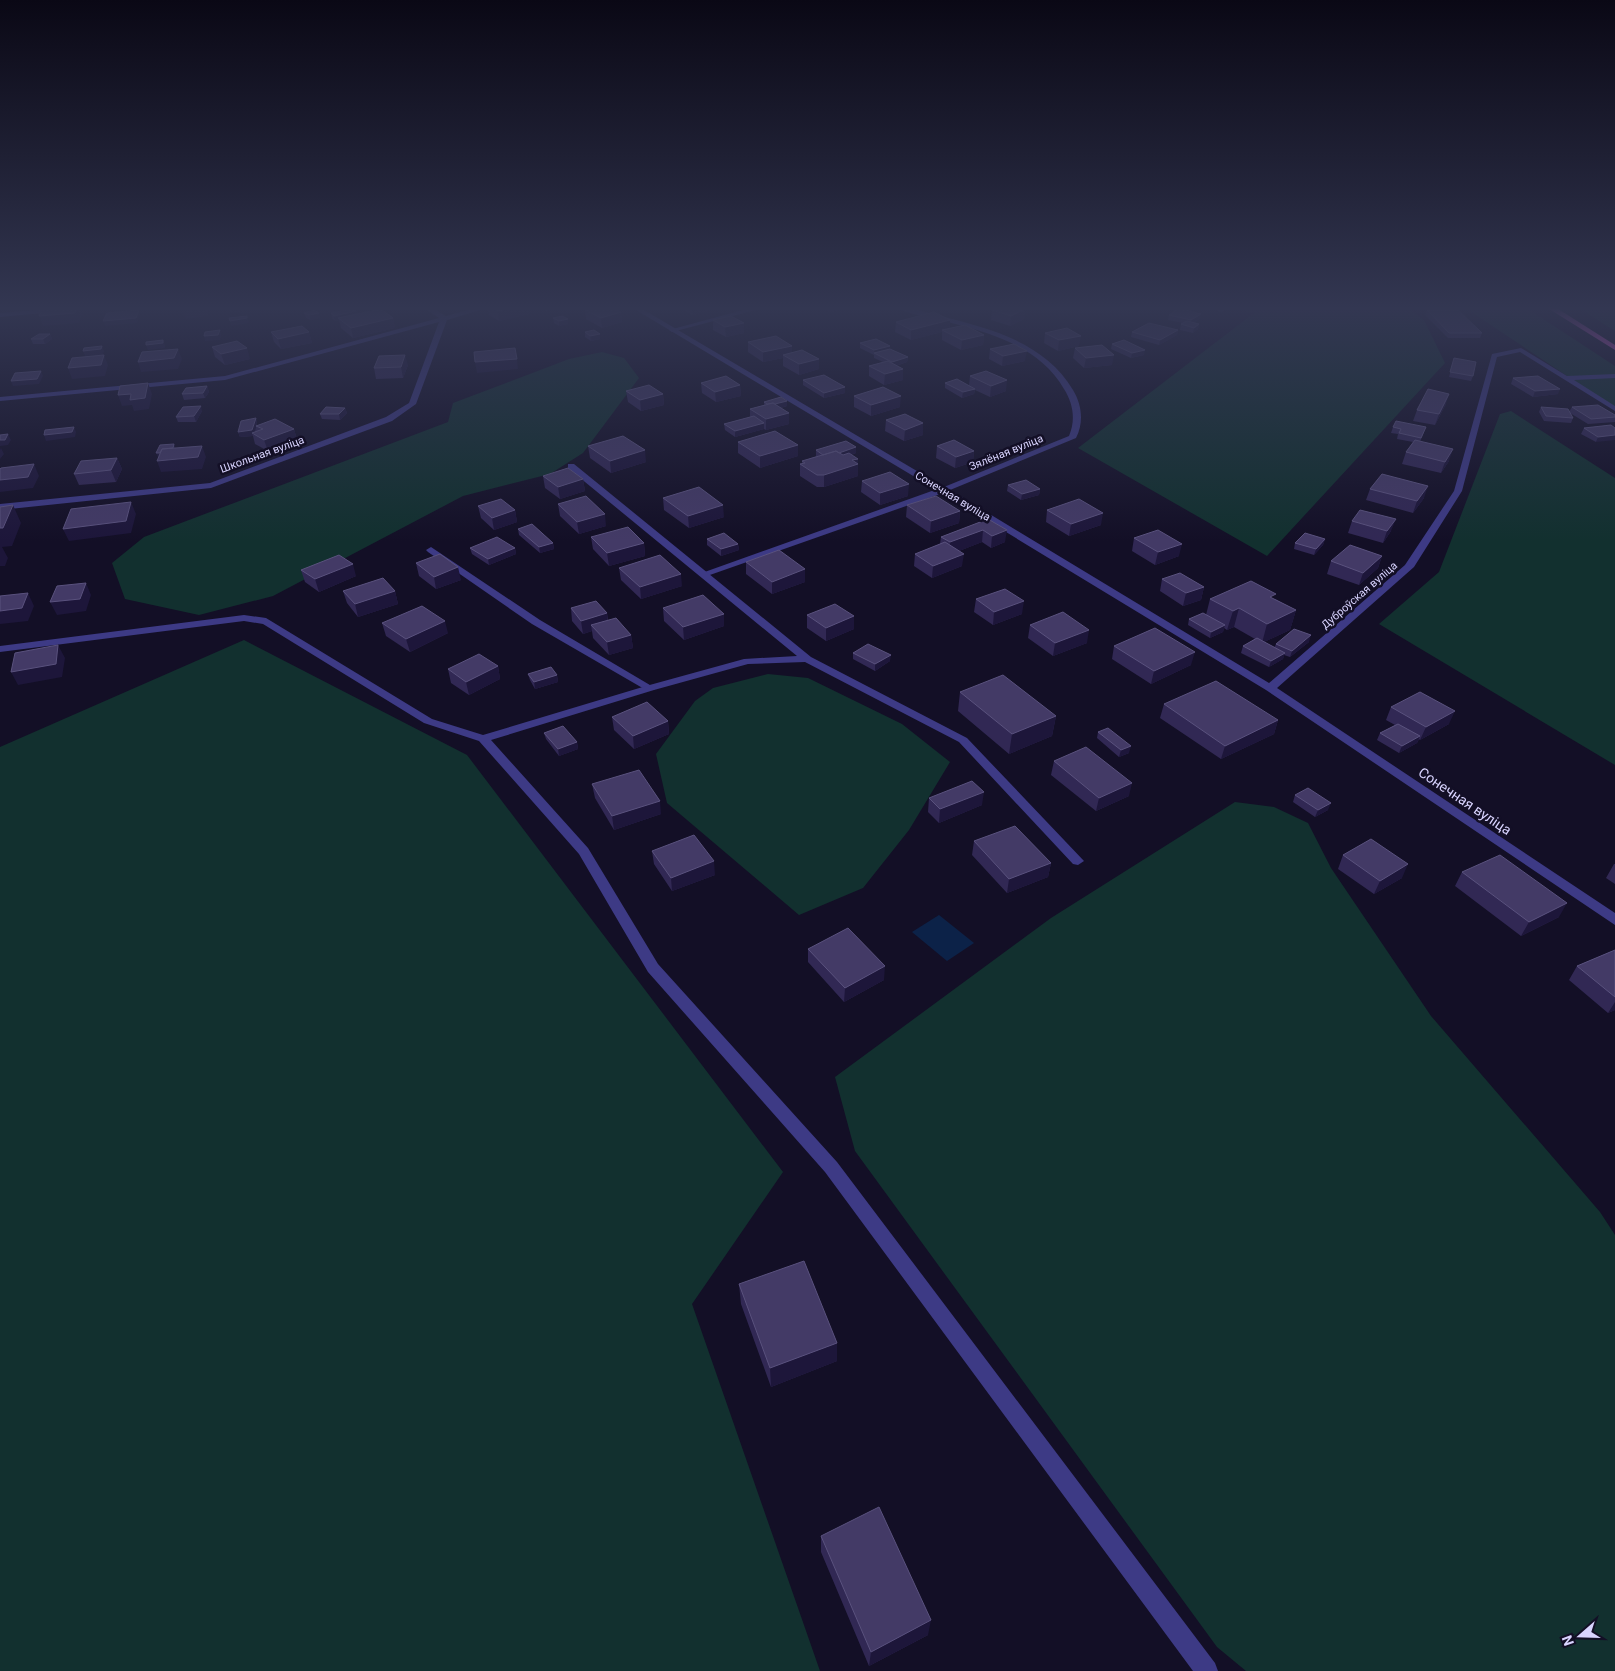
<svg xmlns="http://www.w3.org/2000/svg" width="1615" height="1671" viewBox="0 0 1615 1671" font-family="Roboto,sans-serif">
<rect width="100%" height="100%" fill="#130f26"/>
<!-- green -->
<path fill="#12302f" d="M1230,307H1407L1424,320L1445,363L1267,556L1078,448L1254,313Z
M1464,307H1525L1615,366V408Z
M1577,307H1615V331Z
M602,352L624,358L639,378L583,453L550,474L463,496L273,596L199,615L125,599L112,563L144,537L448,422L453,403L569,359Z
M1511,411L1615,478V765L1379,624L1439,572L1500,414Z
M244,640L467,755L783,1172L692,1304L820,1671H0V747Z
M768,674L808,678L902,724L950,762L909,830L863,888L799,915L667,803L656,754L695,701L713,688Z
M1235,802L1274,807L1308,823L1331,868L1431,1016L1600,1212L1615,1235V1671H1246L1217,1647L855,1151L835,1077L1051,918Z"/>
<!-- water -->
<path fill="#0c2248" d="M939,915L974,943L947,961L912,932Z"/>
<g fill="none" stroke-linecap="round" stroke-linejoin="round">
<!-- service -->
<path fill="#3d3a85" fill-rule="evenodd" d="M754,307H767L672,332L669,330Z
M943,487L947,490L946,492L707,576H701L699,574Z
M431,547L540,620L655,688L654,690H646L532,624L428,552L426,550Z"/>
<!-- minor -->
<path fill="#3d3a85" fill-rule="evenodd" d="M73,307H107L0,317V313Z
M423,307H431L446,316L478,307H490L447,320L416,404L392,421L211,488L0,510V504L210,483L386,417L409,403L439,322L225,380L0,401V397L225,376L439,318Z
M631,307H639L944,487L1069,436C1076,420 1073,403 1064,389C1039,345 985,331 940,320C925,316 908,314 895,307C912,307 928,313 944,317C993,329 1046,344 1073,390C1082,405 1084,422 1076,438L950,490L1269,683L1405,565L1454,491L1492,354L1521,348L1567,376L1615,374V378L1574,380L1615,406V411L1520,352L1497,357L1462,491L1414,567L1277,688L1615,913V925L1266,690L940,492Z
M1206,307H1219L1225,310L1222,312Z
M568,464H574L811,657L967,738L1084,861L1078,865L1073,864L959,742L805,662L748,664L654,690L491,740L588,848L658,964L837,1162L1215,1663L1218,1671H1193L825,1172L648,972L579,854L479,741L424,723L263,624L244,621L0,652V646L244,615L266,618L432,719L483,735L646,686L744,659L797,656L568,468Z"/>
<!-- trunk -->
<path fill="#e055d1" fill-rule="evenodd" d="M1546,307H1555L1615,345V350Z"/>
</g>
<!-- wall -->
<path fill="#312854" d="M223,307H257L232,313Z
M323,307H352L332,312Z
M488,307H528L529,314L499,321L489,315Z
M539,307H562L547,311Z
M680,307H711V310L693,315L680,309Z
M822,307H847V308L831,312Z
M952,307H974L967,311Z
M1025,309L1024,319L1010,326L991,320L992,310Z
M585,310L621,312L622,322L602,328L586,319Z
M1427,310L1482,333L1480,338H1448L1425,315Z
M356,311V314L393,318L395,328L353,338L341,328L339,320L335,321L332,318L331,313Z
M304,313L320,318L311,320L306,318Z
M1169,315L1200,318L1194,323L1199,324L1198,329L1193,333L1180,330L1181,324L1183,323L1168,320Z
M553,318L568,319V324L559,326L554,323Z
M713,320L744,333L726,337L713,330Z
M950,320V328L984,335L983,345L961,350L942,340V332L911,340L895,332L896,322Z
M1178,330L1177,335L1159,345L1131,337L1132,332Z
M271,332H309L312,343L281,349L274,342Z
M585,332L600,339L591,341L585,337Z
M1045,333L1079,346L1058,351L1044,343Z
M50,334L52,339L45,344H33L31,339Z
M748,342L792,346V353L819,369L799,375L783,366V358L763,362L748,352Z
M860,343L890,349L908,357L907,362L896,366L903,380L884,385L869,376V366L883,362L874,358V355L860,348Z
M1112,344L1144,355L1131,358L1111,349Z
M212,347L250,359L225,365L215,357Z
M1075,348L1112,365L1084,368L1073,358Z
M990,349L1025,361L1002,366L989,359Z
M1454,358L1473,376L1471,381L1449,377Z
M408,365L403,378L376,379L374,368Z
M970,376L1006,391L990,397L975,390L974,394L962,398L945,388V383L969,386Z
M1513,378L1558,394L1533,397L1511,384Z
M803,380L845,393L824,398L803,385Z
M701,383L740,385L741,396L716,402L702,393Z
M207,386L209,392L205,398L184,400L182,394Z
M626,391L663,394L664,405L641,411L628,402Z
M854,396L900,407L871,416L854,407Z
M764,402L787,406L781,408L789,424L766,430L764,429L735,437L725,430L724,424L750,417V409L764,405Z
M1446,404L1435,425L1413,421L1417,410Z
M1541,407L1569,412L1572,407L1615,415V422L1588,424L1570,413L1573,418L1571,423L1544,421L1539,412Z
M345,408L347,413L340,420L322,419L320,414Z
M202,411L196,422H178L176,417Z
M256,418L257,424V426L294,429L297,440L268,451L255,444L253,436L240,437L238,432Z
M886,420L923,423V435L904,441L885,431Z
M1611,425L1596,442L1581,434L1584,428Z
M1393,427H1426L1420,442L1449,461L1441,473L1402,464L1406,452L1413,442L1397,439L1398,434L1391,433Z
M738,442L798,456L760,468L738,453Z
M588,446L646,462L611,473L590,458Z
M937,446L974,451L973,462L955,468L936,458Z
M816,450L856,453L851,455L858,459V476L824,487H817L800,476V464H802V461L817,456H816Z
M117,458L122,469L116,482L79,485L74,474Z
M543,476L583,479L585,491L560,499L545,488Z
M862,481L908,496L880,505L861,492Z
M1008,485L1040,489L1039,495L1021,500L1007,491Z
M1370,489L1424,498L1413,513L1366,500Z
M663,498L724,517L689,528L664,510Z
M558,504L606,526L579,534L560,516Z
M907,505L960,511L959,523L930,533L906,517Z
M478,506L515,510L517,522L494,530L481,518Z
M1047,510L1101,525L1069,536L1046,522Z
M988,519L1005,542L991,548L982,542L959,551L962,566L932,578L914,566L915,554L940,544L941,537Z
M1352,521L1391,531L1383,543L1348,533Z
M518,529L553,543L554,549L540,553L519,535Z
M591,537L644,543L645,556L609,566L593,549Z
M1134,538L1179,556L1155,565L1132,551Z
M707,539L738,544L739,550L721,556L707,545Z
M1325,539L1323,545L1314,555L1294,549L1295,543Z
M470,548H515L516,554L489,565L472,554Z
M1382,556L1378,568L1359,585L1327,574L1331,561Z
M746,562L805,582L772,594L746,574Z
M416,563L461,580L436,589L419,576Z
M619,568L682,586L641,599L621,580Z
M301,570L356,576L319,592L305,582Z
M1162,579L1204,587L1201,600L1183,606L1160,591Z
M343,591H395L398,604L358,617L347,603Z
M976,599L1022,614L993,625L974,612Z
M1210,599H1275L1296,610L1290,630L1264,642L1274,648L1276,644L1309,642L1290,657L1284,655L1283,659L1269,667L1241,653L1243,646L1255,639L1234,627L1227,630L1224,628L1223,632L1210,638L1188,625L1189,619L1206,615Z
M571,608L607,613L608,620L631,635L633,648L609,655L593,638L592,631L583,634L572,621Z
M663,608L724,614V626L684,640L664,621Z
M807,615L854,616V629L826,641L807,628Z
M382,623L448,633L410,652L386,636Z
M1030,625L1087,643L1053,656L1028,638Z
M1114,646L1191,665L1151,684L1112,659Z
M853,653L890,661L875,671L853,659Z
M498,666L500,679L469,695L451,683L448,669Z
M528,674L557,675L558,682L535,689L530,680Z
M960,692L1056,716L1052,736L1009,754L958,711Z
M1164,704L1278,720L1274,734L1221,759L1160,718Z
M1391,707L1449,724L1420,740L1419,739L1417,743L1399,753L1377,740L1380,733L1395,725L1386,720Z
M612,717L668,721L669,734L634,749L614,730Z
M1098,732L1129,753L1119,757L1097,738Z
M544,733L577,742L578,749L559,756L546,739Z
M1054,761L1129,796L1096,811L1051,775Z
M592,784L661,814L614,830L595,798Z
M1295,795L1328,810L1315,817L1293,802Z
M929,798L982,805L939,823L928,812Z
M974,841L1051,863L1048,877L1007,893L972,855Z
M652,851L715,875L672,891L654,864Z
M1343,855L1402,878L1374,894L1338,869Z
M1614,864H1615V884L1606,878Z
M1462,872L1559,917L1521,936L1455,886Z
M808,949L884,980L844,1002L808,962Z
M1615,950V1010L1608,1013L1569,980L1577,966Z
M739,1284L837,1343V1361L771,1387L741,1304Z
M821,1536L928,1635L869,1666L821,1552Z"/>
<!-- shaded-wall -->
<path fill="#1d163a" d="M77,307H79L82,315L79,323L43,326L39,316Z
M197,307H207L208,316L186,319L183,309Z
M230,307H257L232,313Z
M330,307H352L332,312Z
M514,307H528L529,314L499,321L498,311Z
M547,307H562L547,311Z
M692,307H711V310L693,315Z
M831,307H847V308L831,312Z
M967,307H974L967,311Z
M1025,309L1024,319L1010,326L1011,316Z
M139,310L140,315L137,323L105,326L103,321Z
M356,311L357,316L338,318L339,320L335,321L334,316Z
M621,312L622,322L602,328L601,318Z
M319,313L320,318L311,320L309,315Z
M1201,314L1200,318L1190,325L1191,320Z
M247,316L249,323L231,326L230,321Z
M393,318L395,328L353,338L351,328Z
M568,319V324L559,326V321Z
M950,320V330H942V332L911,340V330Z
M744,323V333L726,337L725,327Z
M1199,324L1198,329L1193,333L1194,328Z
M220,330L221,335L220,340L205,341L204,336Z
M1178,330L1177,335L1159,345L1160,340Z
M309,332L312,343L281,349L278,339Z
M50,334L52,339L45,344L43,339Z
M600,334V339L591,341L590,336Z
M984,335L983,345L961,350L962,340Z
M1081,336L1079,346L1058,351L1059,340Z
M163,340L165,345V348L148,350L146,345Z
M102,346L104,351L103,355L85,356L83,351Z
M792,346V356L783,355V358L763,362V352Z
M890,346V351L874,353V355V350Z
M247,348L250,359L225,365L221,354Z
M178,349L182,359L178,369L141,372L138,362Z
M1145,350L1144,355L1131,358L1132,353Z
M1027,351L1025,361L1002,366L1003,356Z
M104,355L108,365L105,376L72,379L68,368Z
M405,355L408,365L403,378L401,367Z
M1114,355L1112,365L1084,368L1086,358Z
M908,357L907,362L892,367V362Z
M517,359L518,369L477,373L475,362Z
M819,359V369L799,375V364Z
M903,369V380L884,385L885,374Z
M41,371L43,376L39,384L13,386L11,381Z
M1007,380L1006,391L990,397L991,386Z
M148,383L152,394L149,409L134,411L132,405L122,406L118,395Z
M740,385L741,396L716,402L715,392Z
M207,386L209,392L205,398L203,393Z
M845,387V393L824,398V393Z
M975,389L974,394L962,398L963,392Z
M1560,389L1558,394L1533,397L1535,391Z
M663,394L664,405L641,411L640,400Z
M1449,394L1446,404L1435,425L1439,414Z
M901,396L900,407L871,416V405Z
M787,401V406L770,411L769,405Z
M201,406L202,411L196,422L194,416Z
M345,408L347,413L340,420L339,414Z
M789,413V424L766,430V419Z
M256,418L257,424L254,435L252,433L253,436L240,437L238,432Z
M764,423V429L735,437V431Z
M923,423V435L904,441L905,430Z
M74,427L76,432L75,437L46,441L44,435Z
M294,429L297,440L268,451L264,440Z
M8,434L11,440L8,445L0,446V440Z
M1615,435V440L1596,442L1598,437Z
M174,444L176,449L159,459L156,453Z
M798,445V456L760,468V456Z
M202,446L206,457L202,469L161,472L157,461Z
M856,447V453L826,462V456Z
M1,448L4,454L0,459V450Z
M1453,449L1449,461L1441,473L1445,462Z
M645,450L646,462L611,473L610,461Z
M974,451L973,462L955,468L956,457Z
M117,458L122,469L116,482L111,470Z
M858,459V476L824,487V475L852,460Z
M34,464L39,476L33,488L0,492V480Z
M583,479L585,491L560,499L558,487Z
M909,484L908,496L880,505V493Z
M1428,486L1424,498L1413,513L1417,501Z
M1040,489L1039,495L1021,500L1022,494Z
M131,502L136,514L131,533L69,541L63,529Z
M13,505L21,523L12,546L2,547L8,558L5,566H0V528Z
M723,505L724,517L689,528L688,516Z
M515,510L517,522L494,530L492,518Z
M960,511L959,523L930,533L931,521Z
M1103,513L1101,525L1069,536L1071,524Z
M605,514L606,526L579,534L577,522Z
M1396,519L1391,531L1383,543L1387,531Z
M983,530L982,542L949,555L950,542Z
M1007,530L1005,542L991,548L992,536Z
M1325,539L1323,545L1314,555L1316,549Z
M553,543L554,549L540,553L539,547Z
M644,543L645,556L609,566L607,553Z
M738,544L739,550L721,556V549Z
M1182,544L1179,556L1155,565L1158,552Z
M515,548L516,554L489,565L488,559Z
M964,554L962,566L932,578L933,566Z
M1382,556L1378,568L1359,585L1363,573Z
M353,564L356,576L319,592L315,579Z
M458,567L461,580L436,589L434,577Z
M805,569V582L772,594V582Z
M681,574L682,586L641,599L640,587Z
M86,583L91,595L86,611L57,615L50,602Z
M1204,587L1201,600L1183,606L1186,593Z
M395,591L398,604L358,617L355,604Z
M28,593L34,606L28,621L0,624V611Z
M1024,601L1022,614L993,625L994,612Z
M1239,608L1234,627L1227,630L1233,611Z
M1296,610L1290,630L1262,643L1267,624Z
M607,613L608,626L591,625L592,631L583,634L581,621Z
M724,614V626L684,640L683,627Z
M854,616V629L826,641V628Z
M445,621L448,633L410,652L406,639Z
M1225,625L1223,632L1210,638L1211,632Z
M1089,630L1087,643L1053,656L1055,643Z
M631,635L633,648L609,655L607,642Z
M1311,635L1309,642L1290,657L1292,651Z
M58,645L65,658L62,677L18,685L11,672Z
M1195,652L1191,665L1151,684L1154,671Z
M1285,653L1283,659L1269,667L1271,661Z
M891,655L890,661L875,671V664Z
M498,666L500,679L469,695L466,682Z
M557,675L558,682L535,689L534,682Z
M1455,711L1449,724L1420,740L1426,727Z
M1056,716L1052,736L1009,754L1012,734Z
M1278,720L1274,734L1221,759L1225,746Z
M668,721L669,734L634,749L633,736Z
M1420,736L1417,743L1399,753L1402,746Z
M577,742L578,749L559,756L558,749Z
M1131,746L1129,753L1119,757L1121,750Z
M1132,783L1129,796L1096,811L1099,798Z
M984,792L982,805L939,823L940,809Z
M660,801L661,814L614,830L612,816Z
M1331,803L1328,810L1315,817L1318,810Z
M714,861L715,875L672,891L671,878Z
M1051,863L1048,877L1007,893L1009,879Z
M1408,864L1402,878L1374,894L1380,881Z
M1567,903L1559,917L1521,936L1529,922Z
M885,966L884,980L844,1002L845,988Z
M1615,1002V1010L1608,1013Z
M837,1343V1361L771,1387L770,1368Z
M931,1620L928,1635L869,1666L871,1652Z"/>
<!-- building -->
<path fill="#433a66" stroke="#5a527e" d="M50,307H77L75,313L39,316L43,308Z
M183,307H197L183,309Z
M492,307H514L498,311Z
M593,307H612L621,312L601,318L585,310Z
M998,307H1020L1025,309L1011,316L992,310Z
M1179,308L1201,314L1191,320L1169,315Z
M352,309L356,311L334,316L331,313Z
M381,309L393,318L351,328L338,318Z
M139,310L136,318L103,321L107,313Z
M314,310L319,313L309,315L304,313Z
M1427,310H1458L1482,333H1449Z
M934,312L950,320L911,330L896,322Z
M247,316V318L230,321L229,318Z
M562,316L568,319L559,321L553,318Z
M731,316L744,323L725,327L713,320Z
M1187,321L1199,324L1194,328L1181,324Z
M1149,323L1178,330L1160,340L1132,332Z
M965,325L984,335L962,340L942,330Z
M302,326L309,332L278,339L271,332Z
M1067,328L1081,336L1059,340L1045,333Z
M220,330L218,335L204,336L205,332Z
M594,330L600,334L590,336L585,332Z
M39,334H50L43,339H31Z
M776,336L792,346L763,352L748,342Z
M876,339L890,346L874,350L860,343Z
M163,340V343L146,345V342Z
M1124,340L1145,350L1132,353L1112,344Z
M237,341L247,348L221,354L212,347Z
M1014,344L1027,351L1003,356L990,349Z
M1102,345L1114,355L1086,358L1075,348Z
M102,346L101,349L83,351L84,348Z
M515,348L517,359L475,362L474,352Z
M178,349L174,358L138,362L142,352Z
M890,349L908,357L892,362L874,353Z
M802,350L819,359L799,364L783,355Z
M104,355L101,365L68,368L72,358Z
M405,355L401,367L374,368L379,356Z
M1454,358L1476,362L1473,376L1450,372Z
M888,361L903,369L885,374L869,366Z
M41,371L37,379L11,381L15,373Z
M986,371L1007,380L991,386L970,376Z
M824,375L845,387L824,393L803,380Z
M726,376L740,385L715,392L701,383Z
M1538,376L1560,389L1535,391L1513,378Z
M957,379L975,389L963,392L945,383Z
M148,383L145,398L130,400L131,394L118,395L120,386Z
M649,385L663,394L640,400L626,391Z
M207,386L203,393L182,394L186,388Z
M883,387L901,396L871,405L854,396Z
M1428,389L1449,394L1439,414L1417,410Z
M781,397L787,401L775,404L773,403L767,404L764,402Z
M773,403L789,413L766,419L750,409Z
M1598,405L1615,415V417L1591,419L1572,407Z
M201,406L194,416L176,417L183,407Z
M326,407L345,408L339,414H320Z
M1541,407L1568,409L1573,418L1546,416Z
M905,414L923,423L905,430L886,420Z
M754,416L764,423L735,431L724,424Z
M256,418L252,430L238,432L241,421Z
M275,419L294,429L264,440L252,433L263,429L256,426Z
M1396,421L1426,427L1421,438L1399,433L1401,429L1393,427Z
M1611,425L1615,428V435L1598,437L1584,428Z
M74,427L72,432L44,435L45,430Z
M775,431L798,445L760,456L738,442Z
M8,434L5,440H0V435Z
M623,436L645,450L610,461L588,446Z
M954,440L974,451L956,457L937,446Z
M1415,440L1453,449L1445,462L1406,452Z
M846,441L856,447L839,453L836,451L823,455L816,450Z
M174,444L173,448L162,449L160,453H156L160,445Z
M202,446L198,457L157,461L162,449Z
M836,451L843,455L849,453L858,459L852,460L858,464L824,475H817L800,464L805,463L802,461Z
M117,458L111,470L74,474L81,461Z
M34,464L28,477L0,480V469L1,468Z
M568,468L583,479L558,487L543,476Z
M890,472L909,484L880,493L862,481Z
M1382,474L1428,486L1417,501L1370,489Z
M1026,480L1040,489L1022,494L1008,485Z
M699,487L723,505L688,516L663,498Z
M586,496L605,514L577,522L558,504Z
M936,496L960,511L931,521L907,505Z
M501,499L515,510L492,518L478,506Z
M1079,499L1103,513L1071,524L1047,510Z
M131,502L126,521L63,529L71,509Z
M13,505L3,528H0V507Z
M1360,510L1396,519L1387,531L1352,521Z
M988,519L1007,530L992,536L983,530L950,542L941,537Z
M532,524L553,543L539,547L518,529Z
M628,527L644,543L607,553L591,537Z
M1158,530L1182,544L1158,552L1134,538Z
M724,533L738,544L721,549L707,539Z
M1305,533L1325,539L1316,549L1295,543Z
M497,537L515,548L488,559L470,548Z
M945,542L964,554L933,566L915,554Z
M1350,545L1382,556L1363,573L1331,561Z
M779,550L805,569L772,582L746,562Z
M440,554L458,567L434,577L416,563Z
M339,555L353,564L315,579L301,570Z
M660,555L681,574L640,587L619,568Z
M1180,573L1204,587L1186,593L1162,579Z
M383,578L395,591L355,604L343,591Z
M1251,581L1276,594L1270,597L1296,610L1267,624L1239,608L1233,611L1210,599Z
M86,583L80,599L50,602L57,586Z
M1005,589L1024,601L994,612L976,599Z
M28,593L22,608L0,611V596Z
M703,595L724,614L683,627L663,608Z
M596,601L607,613L581,621L571,608Z
M835,604L854,616L826,628L807,615Z
M422,606L445,621L406,639L382,623Z
M1063,612L1089,630L1055,643L1030,625Z
M1203,613L1225,625L1211,632L1189,619Z
M616,618L631,635L607,642L591,625Z
M1155,628L1195,652L1154,671L1114,646Z
M1294,629L1311,635L1292,651L1276,644Z
M1257,638L1285,653L1271,661L1243,646Z
M868,644L891,655L875,664L853,653Z
M58,645L56,664L11,672L15,653Z
M479,654L498,666L466,682L448,669Z
M551,667L557,675L534,682L528,674Z
M1003,675L1056,716L1012,734L960,692Z
M1216,681L1278,720L1225,746L1164,704Z
M1420,692L1455,711L1426,727L1391,707Z
M647,702L668,721L633,736L612,717Z
M1398,724L1420,736L1402,746L1380,733Z
M563,726L577,742L558,749L544,733Z
M1108,728L1131,746L1121,750L1098,732Z
M1086,747L1132,783L1099,798L1054,761Z
M639,770L660,801L612,816L592,784Z
M972,781L984,792L940,809L929,798Z
M1308,788L1331,803L1318,810L1295,795Z
M1015,826L1051,863L1009,879L974,841Z
M694,835L714,861L671,878L652,851Z
M1371,839L1408,864L1380,881L1343,855Z
M1500,855L1567,903L1529,922L1462,872Z
M848,928L885,966L845,988L808,949Z
M1615,950V997L1577,966Z
M804,1261L837,1343L770,1368L739,1284Z
M879,1507L931,1620L871,1652L821,1536Z"/>
<!-- sky -->
<linearGradient id="sky" x2="0" y2="1"><stop stop-color="#0a0815"/><stop offset="0.57" stop-color="#333752"/><stop offset="1" stop-color="#333752" stop-opacity="0"/></linearGradient>
<rect width="1615" height="541" fill="url(#sky)"/>
<g text-anchor="middle" stroke-width="5" stroke-linejoin="round" paint-order="stroke">
<!-- far-street labels -->
<g font-size="11" fill="#d9d4ff" stroke="#130f26">
<text transform="translate(1006 452) rotate(-22)" y="4">Зялёная вуліца</text>
<text transform="translate(262 454) rotate(-20)" y="4">Школьная вуліца</text>
<text transform="translate(953 496) rotate(31)" y="4">Сонечная вуліца</text>
<text transform="translate(1359 595) rotate(-41)" y="4">Дуброўская вуліца</text>
</g>
<!-- street labels -->
<g font-size="14" fill="#d9d4ff" stroke="#130f26">
<text transform="translate(1465 801) rotate(34)" y="5">Сонечная вуліца</text>
</g>
</g>
<!-- north arrow -->
<g transform="translate(1580 1636) rotate(250)" stroke="#130f26" stroke-width="4" paint-order="stroke">
<path d="M0-4L9 19L0 12L-9 19Z" fill="#d9d4ff"/>
<text y="-8" font-size="14" font-weight="bold" text-anchor="middle" fill="#d9d4ff">N</text>
</g>
</svg>
